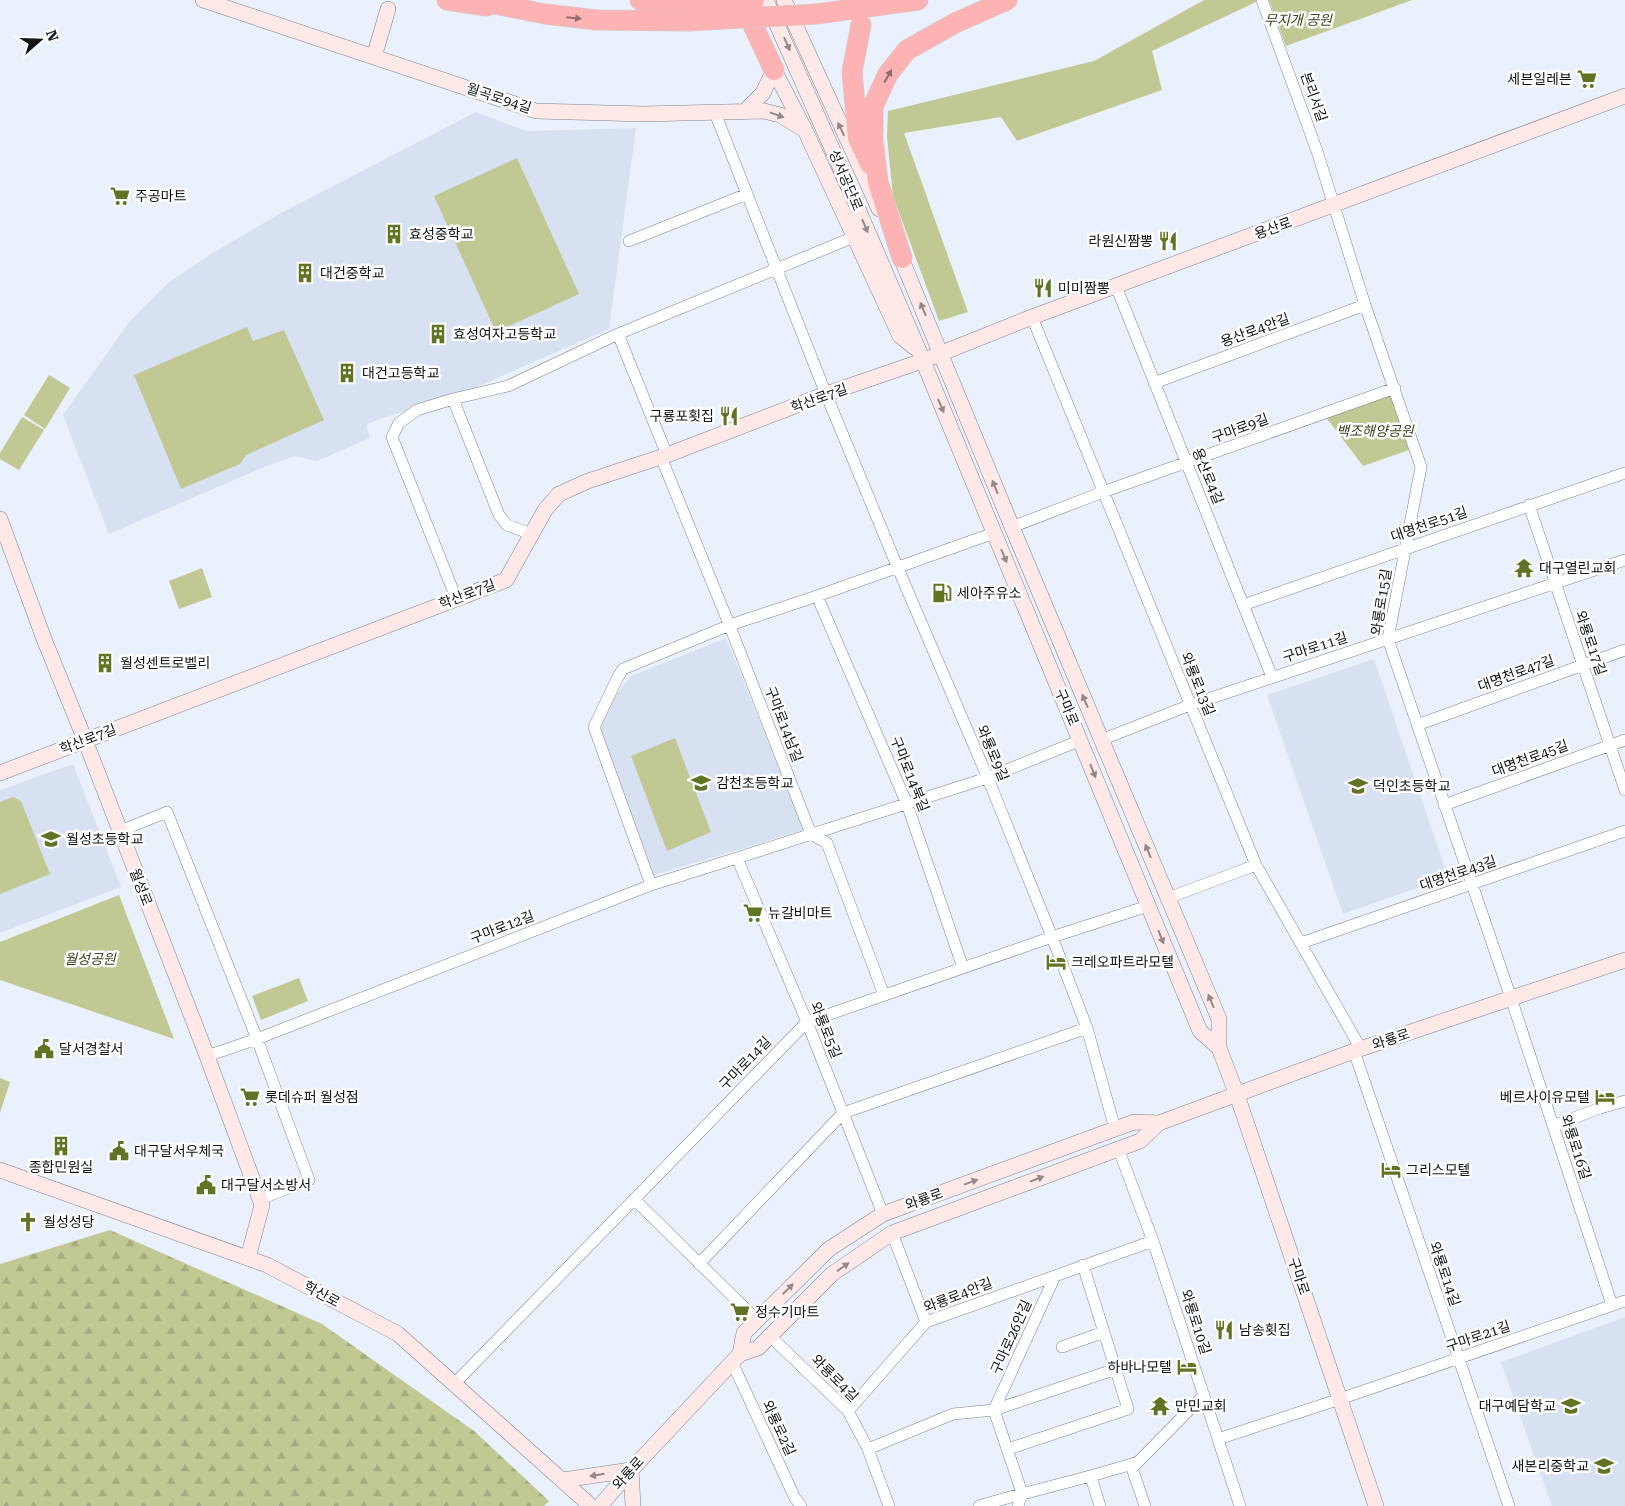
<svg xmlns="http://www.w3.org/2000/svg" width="1625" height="1506" viewBox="0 0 1625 1506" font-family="'Roboto Serif','Noto Sans KR',serif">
<defs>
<pattern id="forest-firs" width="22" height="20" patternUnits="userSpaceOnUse" patternTransform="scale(1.25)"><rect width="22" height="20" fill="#c2c894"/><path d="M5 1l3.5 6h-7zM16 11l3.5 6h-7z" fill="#a6ab7f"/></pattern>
</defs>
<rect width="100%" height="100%" fill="#ebf1fc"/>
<!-- built -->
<path fill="#d8e1f2" d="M476,112L526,131L636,128L609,329L486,383L440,401L382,418L366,425L370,438L317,461L295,456L264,467L109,534L63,415L130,321L168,283L211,254L281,213Z
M726,638L804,830L654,875L599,735L602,718L610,702L631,676Z
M1374,659L1448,877L1343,914L1267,695Z
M73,764L121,887L0,933V790Z
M1625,1317V1506H1552L1501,1362Z"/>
<!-- forest -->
<path fill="url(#forest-firs)" d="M110,1230L322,1324L474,1431L549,1501L544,1506H0V1264Z"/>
<!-- green -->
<path fill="#c2c894" d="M1204,0H1256V2L1152,51L1162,90L1017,141L1001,117L904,133L968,312L939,321L893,196L887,137L888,111L1094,61Z
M1269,0H1412L1286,46Z
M517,158L579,294L496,332L434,196Z
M247,327L253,341L284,330L324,420L246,455L240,464L181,489L134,375Z
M49,375L70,388L45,429L24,415Z
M1393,391L1412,449L1363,466L1325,416Z
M22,417L44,430L19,470L0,459V453Z
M202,568L212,597L179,609L169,581Z
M675,738L711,832L667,851L631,756Z
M13,797L21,801L50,874L0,894V802Z
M119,895L174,1039L0,980V942Z
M299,978L308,1001L261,1020L252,996Z
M0,1078L10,1082L0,1113Z"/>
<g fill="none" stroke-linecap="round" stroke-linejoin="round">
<defs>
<path id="street" d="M1262,0L1317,151L1365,305L1421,467L1388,639L1511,998L1612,1305
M715,113L826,394L897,566L987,776L1052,937L1087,1028L1115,1129
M629,241L747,194
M1116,286L1272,677
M1032,317L1256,865L1361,1049
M618,334L854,237
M1154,383L1365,305
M453,399L499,515L507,525L531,534
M661,457L731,629L811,834L827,843L884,995
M1529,505L1625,790
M1012,527L1103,492L1395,388
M817,596L907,804L963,968
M456,598L392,437L399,423L417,410L453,399L508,386L618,334L667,455
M1243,605L1625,473
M1417,725L1625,650
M1101,740L1190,705L1625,560
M1444,805L1625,740
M120,831L167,812L257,1039L309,1180L260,1199
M737,858L807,1022L883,1214
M651,885L594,727L618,677L623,669L730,625L817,596L994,533
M1168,898L1256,865
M1301,943L1625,831
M1354,1051L1509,1506
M207,1056L257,1039L651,885L737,858L987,778L1081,740
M1553,1126L1600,1108L1625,1101
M1118,1148L1153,1241L1240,1506
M634,1199L757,1320
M892,1233L926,1322
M699,1264L843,1113L1087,1028
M770,1336L848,1411L868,1449L889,1506
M1062,1347L1104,1332
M732,1362L795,1498L801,1506
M454,1384L807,1022L1052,937L1148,906
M848,1411L926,1322L1153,1241
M1218,1439L1340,1399L1625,1301
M868,1449L953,1414L994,1410L1116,1369
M1008,1449L1128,1409L1083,1265
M1091,1477L1100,1506
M979,1506C1032,1490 1086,1479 1138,1462
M1018,1506L1022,1493L994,1410L1055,1276
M1145,1506L1132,1468L1204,1395"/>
<path id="secondary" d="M203,0L536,111L644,114L764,111L780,115L805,130
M766,0L838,162L919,351L1200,1031L1219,1048
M784,0L879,209
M374,57L388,9
M774,70L805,130L900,336L915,348
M745,111L763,93L774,70
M897,248L1012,527L1219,1019V1048L1237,1095L1376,1506
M0,519L44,639L85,740L207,1056L262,1205L248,1258
M0,773L506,580L545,510L559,494L588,481L667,455L826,394L922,361L1032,317L1625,96
M0,1170L267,1265L398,1334L591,1506
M740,1354L744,1333L829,1249L883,1214L1134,1122L1159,1123L1354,1051L1625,960
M563,1480L631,1470L633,1506
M600,1506L631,1470L740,1354L758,1348L832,1274L892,1233L1140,1141L1159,1123"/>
<path id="highway" d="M447,0L487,6
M475,0L545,14L597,20L688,21
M640,0L681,1
M743,4L774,70
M816,14L918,0
M861,25L852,72L858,138L870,164
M902,258L878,182L873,141V106L888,74L907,50L955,23L1007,0"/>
</defs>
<!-- street casing -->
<use href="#street" stroke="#7e848d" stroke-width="12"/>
<!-- secondary casing -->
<use href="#secondary" stroke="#7e848d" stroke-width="16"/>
<!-- highway casing -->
<use href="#highway" stroke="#cfd0d1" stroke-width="21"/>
<!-- street -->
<use href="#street" stroke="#fff" stroke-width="11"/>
<!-- secondary -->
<use href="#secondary" stroke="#fee8e8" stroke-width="15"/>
<!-- highway -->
<use href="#highway" stroke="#fdb3b3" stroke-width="20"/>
<defs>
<path id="highway-bridge" d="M681,1L754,0
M688,21L816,14"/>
</defs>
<!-- highway-bridge casing -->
<use href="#highway-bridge" stroke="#cfd0d1" stroke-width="21" stroke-linecap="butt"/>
<!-- highway-bridge -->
<use href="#highway-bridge" stroke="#fdb3b3" stroke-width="20"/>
</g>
<!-- one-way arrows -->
<defs><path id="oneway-solid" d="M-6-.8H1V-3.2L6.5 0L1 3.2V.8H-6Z" transform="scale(1.25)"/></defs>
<g fill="#936b6d">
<use href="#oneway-solid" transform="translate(574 18) rotate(6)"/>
<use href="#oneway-solid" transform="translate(888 76) rotate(-60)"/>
</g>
<g fill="#93888a">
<use href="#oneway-solid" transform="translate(787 44) rotate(66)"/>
<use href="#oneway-solid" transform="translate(777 115) rotate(20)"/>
<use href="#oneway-solid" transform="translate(841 129) rotate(-115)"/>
<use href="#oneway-solid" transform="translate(865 226) rotate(67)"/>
<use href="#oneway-solid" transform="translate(923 309) rotate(-113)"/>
<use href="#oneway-solid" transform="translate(941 406) rotate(67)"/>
<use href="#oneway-solid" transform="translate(995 487) rotate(-112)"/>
<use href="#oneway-solid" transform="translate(1004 556) rotate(67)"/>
<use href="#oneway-solid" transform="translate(1085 701) rotate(-113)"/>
<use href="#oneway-solid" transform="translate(1093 771) rotate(68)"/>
<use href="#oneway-solid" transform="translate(1148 851) rotate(-113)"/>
<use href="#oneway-solid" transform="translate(1161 937) rotate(68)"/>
<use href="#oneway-solid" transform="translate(1211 1001) rotate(-113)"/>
<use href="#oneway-solid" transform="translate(1037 1179) rotate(-21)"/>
<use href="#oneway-solid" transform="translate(971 1182) rotate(-20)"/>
<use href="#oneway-solid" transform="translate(843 1267) rotate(-35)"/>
<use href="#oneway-solid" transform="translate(788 1289) rotate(-45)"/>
<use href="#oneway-solid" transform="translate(597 1475) rotate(171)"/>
</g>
<!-- icons -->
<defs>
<symbol id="supermarket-bare" viewBox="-9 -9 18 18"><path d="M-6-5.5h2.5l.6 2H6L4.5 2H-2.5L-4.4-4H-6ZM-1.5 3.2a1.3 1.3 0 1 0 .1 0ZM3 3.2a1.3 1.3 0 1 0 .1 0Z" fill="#617423" stroke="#fefefe" stroke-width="2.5" paint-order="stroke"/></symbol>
<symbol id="building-bare" viewBox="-9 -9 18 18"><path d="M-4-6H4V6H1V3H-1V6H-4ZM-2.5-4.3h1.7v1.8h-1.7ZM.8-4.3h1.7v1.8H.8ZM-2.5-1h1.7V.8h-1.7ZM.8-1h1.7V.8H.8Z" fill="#617423" stroke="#fefefe" stroke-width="2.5" paint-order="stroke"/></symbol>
<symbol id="restaurant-bare" viewBox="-9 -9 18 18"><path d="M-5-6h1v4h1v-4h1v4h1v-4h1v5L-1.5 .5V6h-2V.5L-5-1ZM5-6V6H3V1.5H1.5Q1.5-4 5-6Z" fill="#617423" stroke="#fefefe" stroke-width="2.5" paint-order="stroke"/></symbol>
<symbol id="temple-bare" viewBox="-9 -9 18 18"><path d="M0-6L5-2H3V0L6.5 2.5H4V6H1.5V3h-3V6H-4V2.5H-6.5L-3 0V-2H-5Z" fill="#617423" stroke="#fefefe" stroke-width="2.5" paint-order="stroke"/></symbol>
<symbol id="fuel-bare" viewBox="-9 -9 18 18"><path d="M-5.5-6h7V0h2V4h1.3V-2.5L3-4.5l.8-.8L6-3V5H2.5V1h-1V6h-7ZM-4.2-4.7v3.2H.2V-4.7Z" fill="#617423" stroke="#fefefe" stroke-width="2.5" paint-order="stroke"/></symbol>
<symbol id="school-bare" viewBox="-9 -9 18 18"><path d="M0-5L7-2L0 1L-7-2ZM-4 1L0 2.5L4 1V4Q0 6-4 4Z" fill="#617423" stroke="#fefefe" stroke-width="2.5" paint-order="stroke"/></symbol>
<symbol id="hotel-bare" viewBox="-9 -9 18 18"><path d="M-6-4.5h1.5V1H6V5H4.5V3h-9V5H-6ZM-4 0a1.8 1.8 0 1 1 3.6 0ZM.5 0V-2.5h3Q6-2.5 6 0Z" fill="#617423" stroke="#fefefe" stroke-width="2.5" paint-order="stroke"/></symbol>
<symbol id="civic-bare" viewBox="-9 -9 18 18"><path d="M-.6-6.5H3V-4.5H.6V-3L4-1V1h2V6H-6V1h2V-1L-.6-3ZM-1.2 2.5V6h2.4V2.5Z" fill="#617423" stroke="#fefefe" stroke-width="2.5" paint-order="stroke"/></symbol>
<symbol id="church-bare" viewBox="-9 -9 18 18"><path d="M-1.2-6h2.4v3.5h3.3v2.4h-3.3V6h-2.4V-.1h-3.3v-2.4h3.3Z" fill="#617423" stroke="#fefefe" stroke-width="2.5" paint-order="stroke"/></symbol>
</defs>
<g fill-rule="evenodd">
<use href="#supermarket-bare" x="1573" y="65" width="28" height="28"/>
<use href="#supermarket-bare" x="106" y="182" width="28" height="28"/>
<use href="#building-bare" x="380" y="220" width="28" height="28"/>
<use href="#restaurant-bare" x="1154" y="227" width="28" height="28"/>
<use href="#building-bare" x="291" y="259" width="28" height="28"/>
<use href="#restaurant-bare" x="1029" y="274" width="28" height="28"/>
<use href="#building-bare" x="424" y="320" width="28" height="28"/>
<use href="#building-bare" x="333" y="359" width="28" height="28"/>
<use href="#restaurant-bare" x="715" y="402" width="28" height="28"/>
<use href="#temple-bare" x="1510" y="554" width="28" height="28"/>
<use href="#fuel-bare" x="928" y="579" width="28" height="28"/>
<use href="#building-bare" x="91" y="649" width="28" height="28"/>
<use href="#school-bare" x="687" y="769" width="28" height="28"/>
<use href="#school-bare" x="1344" y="772" width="28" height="28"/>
<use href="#school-bare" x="37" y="825" width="28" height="28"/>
<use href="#supermarket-bare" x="739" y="899" width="28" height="28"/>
<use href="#hotel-bare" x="1042" y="948" width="28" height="28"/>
<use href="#civic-bare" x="30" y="1035" width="28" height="28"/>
<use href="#supermarket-bare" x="236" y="1083" width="28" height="28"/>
<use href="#hotel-bare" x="1591" y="1083" width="28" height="28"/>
<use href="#building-bare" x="47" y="1132" width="28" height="28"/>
<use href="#civic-bare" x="105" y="1137" width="28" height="28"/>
<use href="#hotel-bare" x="1377" y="1156" width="28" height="28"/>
<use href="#civic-bare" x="192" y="1171" width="28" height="28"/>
<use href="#church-bare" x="14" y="1208" width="28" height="28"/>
<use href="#supermarket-bare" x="726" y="1298" width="28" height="28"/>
<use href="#restaurant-bare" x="1210" y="1316" width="28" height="28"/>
<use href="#hotel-bare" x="1173" y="1353" width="28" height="28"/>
<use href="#temple-bare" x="1146" y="1392" width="28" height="28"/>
<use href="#school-bare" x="1557" y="1392" width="28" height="28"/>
<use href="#school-bare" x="1590" y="1452" width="28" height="28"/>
</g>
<g text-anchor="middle" stroke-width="5" stroke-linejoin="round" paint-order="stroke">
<!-- park labels -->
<g font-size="14" font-style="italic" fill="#40431d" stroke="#fefefe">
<text x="1298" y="25">무지개 공원</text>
<text x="1375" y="436">백조해양공원</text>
<text x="90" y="964">월성공원</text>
</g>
<!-- poi labels -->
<g font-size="14" fill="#111317" stroke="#fefefe" text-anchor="start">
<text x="1572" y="84" text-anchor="end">세븐일레븐</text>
<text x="135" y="201">주공마트</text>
<text x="409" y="239">효성중학교</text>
<text x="1153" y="246" text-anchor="end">라원신짬뽕</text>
<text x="320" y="278">대건중학교</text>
<text x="1058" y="293">미미짬뽕</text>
<text x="453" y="339">효성여자고등학교</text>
<text x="362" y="378">대건고등학교</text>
<text x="714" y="421" text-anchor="end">구룡포횟집</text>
<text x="1539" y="573">대구열린교회</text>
<text x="957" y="598">세아주유소</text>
<text x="120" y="668">월성센트로벨리</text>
<text x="716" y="788">감천초등학교</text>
<text x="1373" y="791">덕인초등학교</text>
<text x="66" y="844">월성초등학교</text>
<text x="768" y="918">뉴갈비마트</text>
<text x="1071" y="967">크레오파트라모텔</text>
<text x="59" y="1054">달서경찰서</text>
<text x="265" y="1102">롯데슈퍼 월성점</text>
<text x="1590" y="1102" text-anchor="end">베르사이유모텔</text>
<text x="134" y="1156">대구달서우체국</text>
<text x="61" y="1172" text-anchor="middle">종합민원실</text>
<text x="1406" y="1175">그리스모텔</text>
<text x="221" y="1190">대구달서소방서</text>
<text x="43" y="1227">월성성당</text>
<text x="755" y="1317">정수기마트</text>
<text x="1239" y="1335">남송횟집</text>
<text x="1172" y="1372" text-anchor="end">하바나모텔</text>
<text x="1175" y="1411">만민교회</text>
<text x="1556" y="1411" text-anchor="end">대구예담학교</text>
<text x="1589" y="1471" text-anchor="end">새본리중학교</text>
</g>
<!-- street labels -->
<g font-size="14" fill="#111317" stroke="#fefefe">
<text transform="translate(1314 97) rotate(70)" y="5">본리서길</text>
<text transform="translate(499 98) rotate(18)" y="5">월곡로94길</text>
<text transform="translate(846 180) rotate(67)" y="5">성서공단로</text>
<text transform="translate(1273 228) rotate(-20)" y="5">용산로</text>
<text transform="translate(1255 330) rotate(-20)" y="5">용산로4안길</text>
<text transform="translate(819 398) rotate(-20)" y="5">학산로7길</text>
<text transform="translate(1240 428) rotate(-20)" y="5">구마로9길</text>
<text transform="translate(1208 476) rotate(68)" y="5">용산로4길</text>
<text transform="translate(1429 524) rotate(-19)" y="5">대명천로51길</text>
<text transform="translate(467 594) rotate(-21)" y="5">학산로7길</text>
<text transform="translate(1381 602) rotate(-81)" y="5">와룡로15길</text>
<text transform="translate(1591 643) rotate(71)" y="5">와룡로17길</text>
<text transform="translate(1315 647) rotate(-18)" y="5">구마로11길</text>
<text transform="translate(1516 673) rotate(-20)" y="5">대명천로47길</text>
<text transform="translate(1198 684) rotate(68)" y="5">와룡로13길</text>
<text transform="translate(1067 707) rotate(67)" y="5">구마로</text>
<text transform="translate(784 724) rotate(69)" y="5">구마로14남길</text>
<text transform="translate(88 739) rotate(-21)" y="5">학산로7길</text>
<text transform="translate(993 753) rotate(67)" y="5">와룡로9길</text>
<text transform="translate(1530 758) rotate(-20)" y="5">대명천로45길</text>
<text transform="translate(910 774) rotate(68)" y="5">구마로14북길</text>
<text transform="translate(1458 873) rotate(-19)" y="5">대명천로43길</text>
<text transform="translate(141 887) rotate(69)" y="5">월성로</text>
<text transform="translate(502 927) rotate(-21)" y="5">구마로12길</text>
<text transform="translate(826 1030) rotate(68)" y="5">와룡로5길</text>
<text transform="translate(1391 1039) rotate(-19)" y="5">와룡로</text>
<text transform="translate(745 1063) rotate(-46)" y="5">구마로14길</text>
<text transform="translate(1576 1147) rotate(72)" y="5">와룡로16길</text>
<text transform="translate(924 1199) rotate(-20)" y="5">와룡로</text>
<text transform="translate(1445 1274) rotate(71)" y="5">와룡로14길</text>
<text transform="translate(1299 1276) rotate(71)" y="5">구마로</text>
<text transform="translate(322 1294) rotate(28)" y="5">학산로</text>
<text transform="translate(958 1295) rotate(-21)" y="5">와룡로4안길</text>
<text transform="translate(1196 1322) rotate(72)" y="5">와룡로10길</text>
<text transform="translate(1478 1336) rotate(-19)" y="5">구마로21길</text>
<text transform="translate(1011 1337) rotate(-66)" y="5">구마로26안길</text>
<text transform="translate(835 1378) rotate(45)" y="5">와룡로4길</text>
<text transform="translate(779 1428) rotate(65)" y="5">와룡로2길</text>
<text transform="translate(628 1473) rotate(-48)" y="5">와룡로</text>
</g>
</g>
<!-- north arrow -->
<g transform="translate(40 40) rotate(70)" stroke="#fefefe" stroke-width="4" paint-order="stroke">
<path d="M0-4L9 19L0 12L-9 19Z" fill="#111317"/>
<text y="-8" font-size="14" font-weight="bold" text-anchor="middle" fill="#111317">N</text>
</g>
</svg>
